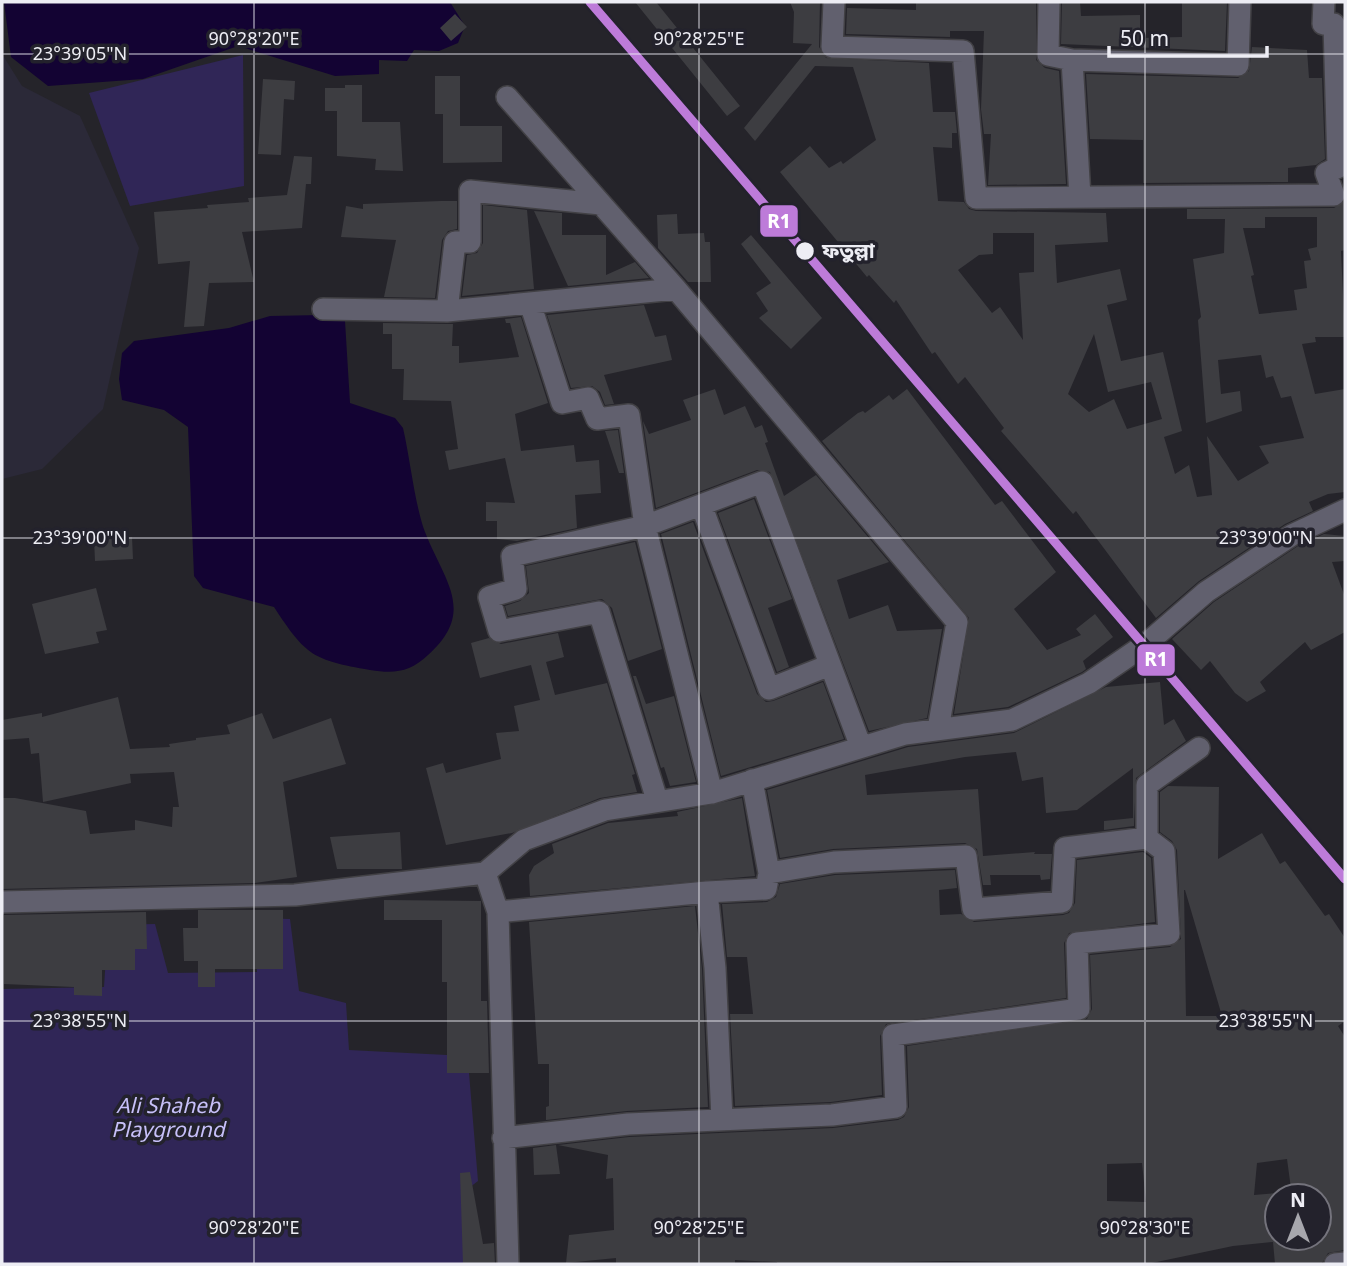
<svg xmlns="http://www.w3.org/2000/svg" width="1347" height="1266" viewBox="0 0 1347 1266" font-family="Georgia,'Noto Sans Bengali',serif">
<rect width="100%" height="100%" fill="#25242a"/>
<!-- built -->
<path fill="#2b2938" d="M2,54L22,86L80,116L139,248L103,409L42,469L2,479Z"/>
<!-- green -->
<path fill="#302657" d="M243,55L244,186L130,206L89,93Z
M255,918L290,919L299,991L346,1003L349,1050L447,1055V1073H469L478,1181L461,1194L477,1264H2V989L104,987L108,925L155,924L168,973L257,972Z"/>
<!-- water -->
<path fill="#130333" d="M4,2H450L465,26L458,43L439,51L414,50L407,61L379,60V74L335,76L238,46L143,79L48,86L11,57Z
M322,315L345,321L350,403L395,418L403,428C410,458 415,506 425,532C444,581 477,611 428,655C410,672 395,674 370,670C313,660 306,656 274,607L203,588L194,576L188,427L164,410L122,400L119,379L122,353L134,341L229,328L270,316Z"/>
<!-- building -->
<path fill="#3d3d41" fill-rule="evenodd" d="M635,2H656L740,106L727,116Z
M790,2H820L819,47L826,58L929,63L933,112H955L957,133H952V148L933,147L938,201L964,202L969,209L976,211L1106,213L1108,242L1055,245L1057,283L1120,269L1127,300L1107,305L1121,361L1163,352L1182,431L1164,437L1175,474L1189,465L1197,497L1212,495L1207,436L1238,481L1269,463L1259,446L1304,438L1291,396L1281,398L1273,376L1266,378L1261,355L1218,360L1221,394L1240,391L1242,411L1206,423L1198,320L1201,317L1193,259L1224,253L1225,219H1187V209L1334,208L1345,201V250L1341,251L1345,337H1315L1316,342L1302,344L1315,394L1345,389V492L1328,494L1309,502L1313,511L1285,524L1199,581L1156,618L1076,511L1073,514L1001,431L1004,428L965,377L958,384L935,352L932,354L896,300L894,303L869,275L867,277L780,172L810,146L829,168L841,161L843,164L876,140L853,67L815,66L755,141L744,128L812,44L793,43L794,12ZM1265,217H1317V247L1308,249L1311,260L1304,261L1307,288L1294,290L1297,310L1259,314L1251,276L1254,275L1243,228H1265ZM993,233H1034V272L1019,273L1023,340L1000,307L992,313L958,270L979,255L993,254ZM1094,334L1108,392L1151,382L1162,419L1127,429L1114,399L1089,412L1068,394Z
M916,2H1036V60L1045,68L1059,71L1066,184L988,185L991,134H984L981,109L984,31H950V37L846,34L847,8L916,10Z
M1062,2H1080L1081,16L1140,15V38L1182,37V3L1227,2L1225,51L1061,44Z
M455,14L467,27L451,41L440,28Z
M1252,47L1307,50L1309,78H1322L1325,159L1316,165L1288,168V182L1143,183V140L1090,139L1086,74L1238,78L1249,71Z
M435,76H460V126H502V162L443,163V114H435Z
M263,79L295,81L294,100L284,99L281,155L258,154Z
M345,85H362V122H400L403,171L375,170L376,159L337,156V111H325V88H345Z
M294,156L312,157L311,184H306L302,228L242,232L254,282L209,283L204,326L184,327L190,261L158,264L154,212L208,208L207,205L249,202L248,198L287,195Z
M441,201H457V229L448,231L442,240L435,298L384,297L396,240L341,237L346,206L363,209V204Z
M483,205L527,210L534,289L462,296L467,255L477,253L483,243Z
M534,211L562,213V235H606V275L635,262L649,278L568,286Z
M677,214L678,234L704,233L705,242H710L711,282H688L658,248L657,215Z
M751,235L822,318L791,349L759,318L768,311L756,293L771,283L741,244Z
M644,305L655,337L666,335L672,360L604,375L614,404L605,405L600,392L592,386L571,388L547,315Z
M521,317L548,403L515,414L521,451L574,445L576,462L599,460L601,493L575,495L577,528L517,541L497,539V521H486V502L515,503L505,458L449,470L445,451L458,449L451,401L403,400L404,369H392V334H383V323L453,324L452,346H459V363L519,357L510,323H506L505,319Z
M715,389L724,415L745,406L755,428L762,425L768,442L765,443L784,496L816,475L889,562L837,580L849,619L888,605L897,631L942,629L927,718L869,731L770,472L757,470L656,508L643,421L649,434L691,420L683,400Z
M907,389L995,505L1002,501L1056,572L1014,609L1047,650L1081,635L1076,629L1095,614L1113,637L1083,661L1086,669L1082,672L1008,707L954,714L969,618L822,441L858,413L863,411L865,413L889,395L893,400Z
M618,430L624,473H619L605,431Z
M754,499L792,599L768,608L789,667L777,672L718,513Z
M693,522L757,694L766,702L773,701L823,682L844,739L721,776L661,534Z
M1324,534L1345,536V561L1332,562L1345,597V632L1311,650L1305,642L1260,682L1266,691L1247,702L1235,693L1210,661L1201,670L1172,639L1214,602L1298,546Z
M132,537L133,559L95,561L94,539Z
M635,542L662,649L628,661L612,608L602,599L508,616L505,606L520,601L529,593L526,566Z
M96,588L107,630L96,632L99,643L45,654L32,604Z
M558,633L564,657L546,662L555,695L607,683L635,774L632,775L637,792L600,798L512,833L446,845L426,768L443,763L446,773L501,759L496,733L519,731L514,706L540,700L531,665L480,678L471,643L489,638L501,644Z
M633,676H636L646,704L674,696L696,782L670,786L664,767L661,768Z
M1160,682L1164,725L1174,719L1186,741L1136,778L1134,826L1104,830V821L1133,818V768L1077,810L1046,813L1043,777L1022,781L1016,752L965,757L865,775L867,795L978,789L983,856L1035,852L1034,854H1052L1050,879L1041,880L1040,875H990L991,885H983L977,849L965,843L833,849L780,858L767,790L908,747L1014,733L1106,687Z
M118,697L130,749L170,747L169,744L196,740V738L230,734L227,725L262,713L273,739L331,718L346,764L283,782L297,877L255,883L2,889V798H15L86,811L90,834L135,830V820L172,827L173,807H179L174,772L130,774L131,783L43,802L39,753L31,754L29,738L2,740V720L42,713V717Z
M1168,786L1219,787L1218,859L1262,833L1280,864L1285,861L1325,916L1329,914L1345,938V1021L1338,1026L1345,1037V1250L1328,1253L1322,1263L1305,1264H1275L1273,1242L1233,1246L1147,1264L949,1261L777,1264V1262L735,1260V1264H616V1258L566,1263L569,1235L614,1230L613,1178L606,1179L608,1155L558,1145L629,1137L833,1128L898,1120L904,1117L909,1107L907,1046L1087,1019L1092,1009L1090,955L1170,947L1181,939L1177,850L1172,841L1160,832V792ZM1184,890H1185L1222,1016H1186ZM1287,1159L1292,1196H1319V1238H1277V1193L1254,1195L1257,1163ZM1142,1163L1146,1202L1107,1201V1164Z
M742,798L755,876L530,896L529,875L534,866L554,853L552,844L608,823L678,816L677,812Z
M400,832L402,869H337L330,837Z
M1143,852L1151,858L1155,922L1069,933L1064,943L1066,998L886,1024L880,1036L882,1095L831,1102L735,1106L730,1014H753L747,957H727L722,904L767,902L776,897L780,884L835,875L955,870L957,888L939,890L940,915L961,914L974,922L1063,915L1069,913L1075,903L1077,860Z
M384,900L481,901V1001H487L489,1073H447V982H442V920H384Z
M695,906L702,969L708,1107L627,1111L546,1120V1107L549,1106V1064H538L529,922Z
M198,910H283V969H215V987H198V961H184L183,928H198Z
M146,912L147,949H135V970H102V996L74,995V987L4,984V915Z
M556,1145L560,1174L534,1175L533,1148Z
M470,1172L483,1244L494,1243L495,1264H463L460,1173Z"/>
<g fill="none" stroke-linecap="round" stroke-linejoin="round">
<defs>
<path id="minor" d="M834,2L832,47L963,51L976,198L1334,195L1326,173L1345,164
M1049,2L1048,55L1072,60L1238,65L1240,2
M1324,2L1323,24H1334L1338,167
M1072,60L1080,197
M507,97L676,289
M530,303L562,403L588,398L597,419L629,415L645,526L712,793
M323,309L447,311L676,289L957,622L938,729
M447,311L455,242H470V191L601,204
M702,507L769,689L830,665
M752,780L769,873
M657,800L599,612L499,631L489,597L516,589L512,556L645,526L762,482L861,747
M485,873L498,912L508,1264
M707,892L766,889L769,873L834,862L966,856L973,909L1062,902L1065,848L1147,838
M2,902L295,895L485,873L524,840L605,810L712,793L905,734L1012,720L1089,683L1146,644L1206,592L1292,535L1345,510
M498,912L707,892L715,968L722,1119
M503,1138L628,1124L832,1115L896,1107L893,1035L1079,1009L1077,943L1169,934L1164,851L1147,838V785L1199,748
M1335,1264L1345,1263"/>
</defs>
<!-- minor casing -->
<use href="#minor" stroke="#424145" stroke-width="24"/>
<!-- minor -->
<use href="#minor" stroke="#61606e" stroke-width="21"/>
<defs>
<path id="rail-1" d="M590,2L1345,879"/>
</defs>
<!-- rail-1 casing -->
<use href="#rail-1" stroke="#23222c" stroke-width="14"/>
<!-- rail-1 -->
<use href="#rail-1" stroke="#bd7bd9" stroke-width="9"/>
</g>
<!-- ticks -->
<path fill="none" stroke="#ededf4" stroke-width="2" stroke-opacity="0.45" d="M254,2V1264M699,2V1264M1145,2V1264M2,54H1345M2,538H1345M2,1021H1345"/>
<!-- markers -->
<circle fill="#ededf4" stroke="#23222c" stroke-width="2.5" cx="805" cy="251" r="10"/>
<g text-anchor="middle" stroke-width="7" stroke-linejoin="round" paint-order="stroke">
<!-- stop labels -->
<g font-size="21" font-weight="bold" fill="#ededf4" stroke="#23222c" text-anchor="start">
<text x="822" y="258">ফতুল্লা</text>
</g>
<!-- park labels -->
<g font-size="21" font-style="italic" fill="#c7c0f9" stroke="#23222c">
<text x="168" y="1113">Ali Shaheb<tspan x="168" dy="24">Playground</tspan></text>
</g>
</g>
<g font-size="18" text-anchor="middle" fill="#ededf4" stroke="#23222c" stroke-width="7" stroke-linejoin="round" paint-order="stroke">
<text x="254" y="45">90°28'20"E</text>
<text x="699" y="45">90°28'25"E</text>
<text x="80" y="60">23°39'05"N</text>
<text x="80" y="544">23°39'00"N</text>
<text x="1266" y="544">23°39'00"N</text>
<text x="80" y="1027">23°38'55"N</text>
<text x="1266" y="1027">23°38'55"N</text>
<text x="254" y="1234">90°28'20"E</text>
<text x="699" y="1234">90°28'25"E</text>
<text x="1145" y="1234">90°28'30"E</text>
</g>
<g stroke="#23222c" stroke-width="2.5">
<rect x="759" y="204" width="40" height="34" rx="7" fill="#bd7bd9"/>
<rect x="1136" y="643" width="40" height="34" rx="7" fill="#bd7bd9"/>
</g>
<g font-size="19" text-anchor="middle" font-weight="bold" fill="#fff">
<text x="779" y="228">R1</text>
<text x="1156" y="666">R1</text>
</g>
<!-- border -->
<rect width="1347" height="1266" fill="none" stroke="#ededf4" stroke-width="7"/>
<!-- north arrow -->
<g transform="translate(1298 1217)"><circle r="33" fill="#23222c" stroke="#74737c" stroke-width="2"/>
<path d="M0-5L12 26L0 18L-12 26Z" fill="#a7a7ad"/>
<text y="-10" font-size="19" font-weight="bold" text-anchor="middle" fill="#ededf4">N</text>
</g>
<!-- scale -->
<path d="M1109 46v10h158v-10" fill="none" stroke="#ededf4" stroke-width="3.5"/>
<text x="1120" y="46" font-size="21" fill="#ededf4" stroke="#23222c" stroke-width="5" paint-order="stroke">50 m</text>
</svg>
